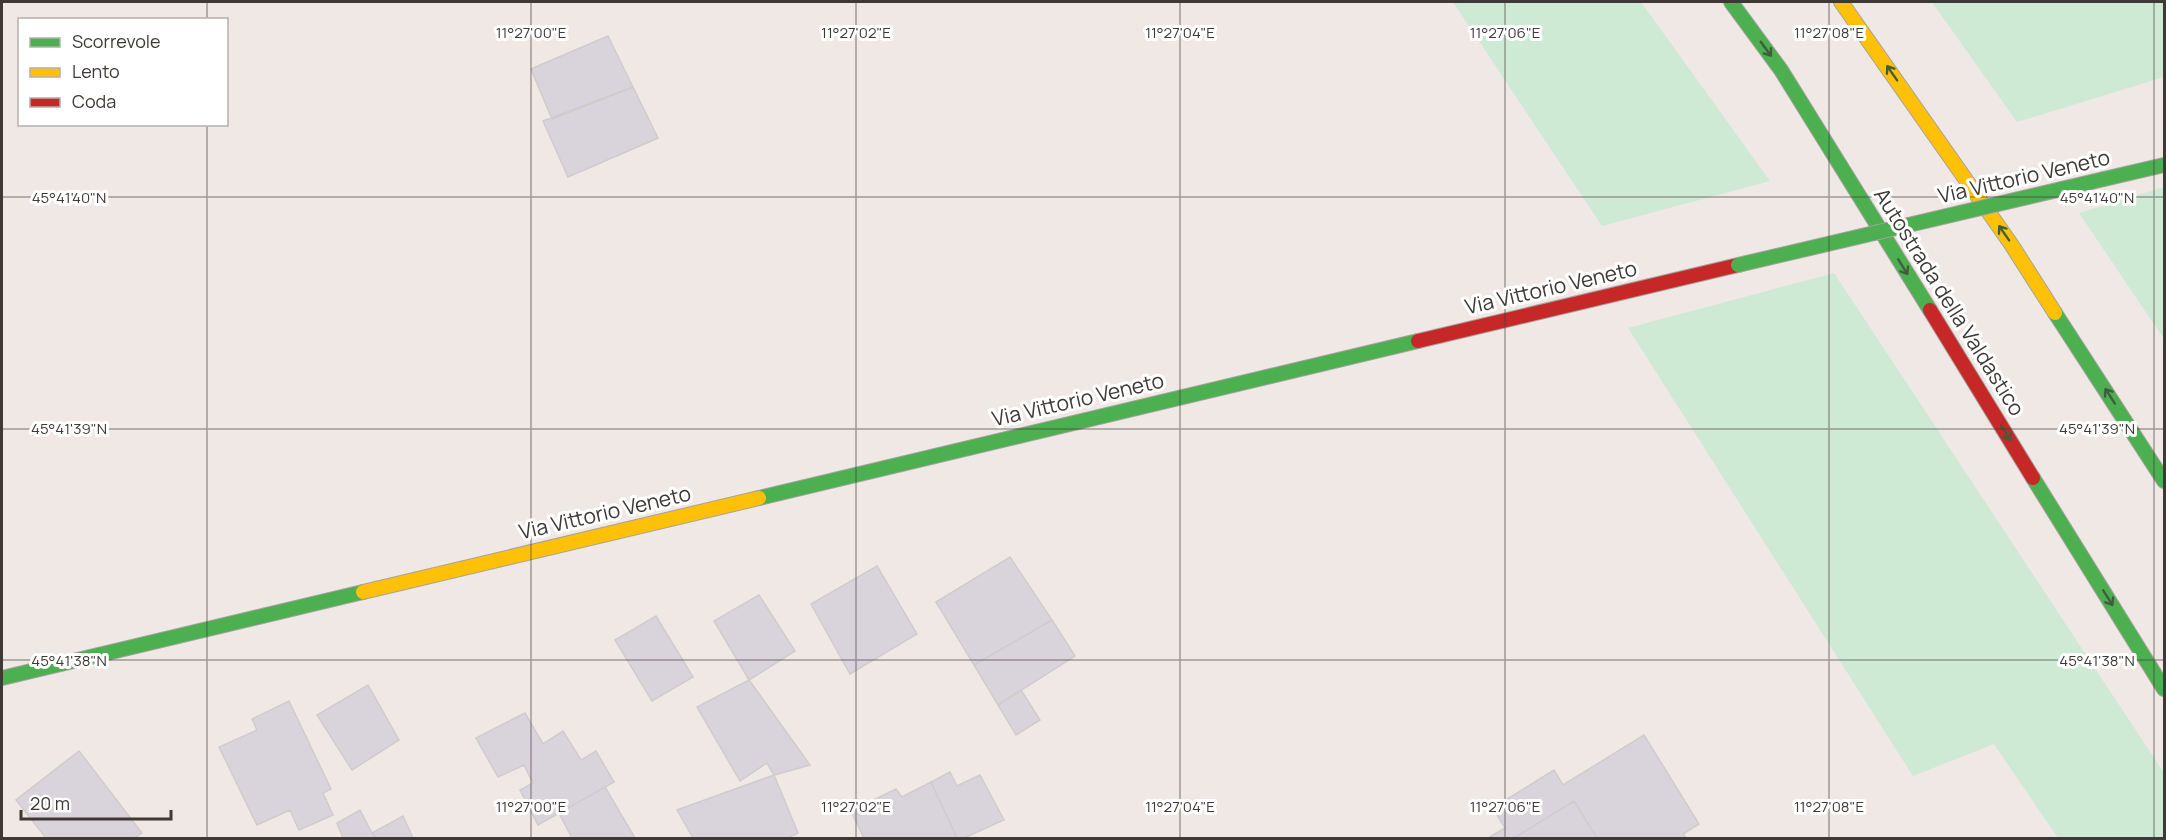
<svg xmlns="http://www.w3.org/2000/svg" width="2166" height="840" viewBox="0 0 2166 840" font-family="Manrope,sans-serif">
<rect width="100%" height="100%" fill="#efe8e5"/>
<!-- green -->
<path fill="#cee9d4" d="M1453,2H1641L1770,181L1602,226Z
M1932,2H2164V77L2017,122Z
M2164,187V339L2079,213Z
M1834,273L2164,773V838H2058L1994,744L1913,776L1628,328Z"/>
<!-- building -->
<path fill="#d9d4dc" stroke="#cfcccc" stroke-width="1.5" d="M608,36L633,87L552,119L531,69Z
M633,87L658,138L568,177L543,121Z
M1010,557L1052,620L974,665L936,602Z
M877,566L917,634L850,674L811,604Z
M759,595L795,651L749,680L714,621Z
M656,616L693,677L652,701L615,640Z
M1052,620L1075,656L998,705L974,665Z
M749,680L810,765L774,775L767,763L740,781L697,707Z
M368,685L399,740L352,770L317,715Z
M1021,690L1040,720L1016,735L998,705Z
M289,701L331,789L323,793L333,815L299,830L290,810L257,825L219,747L257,730L252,719Z
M525,713L543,744L563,731L581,760L596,751L614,782L538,825L520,790L533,783L524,765L498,777L476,738Z
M1644,735L1699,824L1683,834L1686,838H1488L1505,828L1493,808L1554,770L1563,785Z
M79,751L142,833L135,838H46L16,800Z
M950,772L957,786L980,775L1004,820L964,838H957L931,782Z
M774,775L798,833L788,838H693L677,810Z
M931,782L957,838H864L851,811L896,789L902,797Z
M605,787L635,838H572L559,813Z
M1574,801L1597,838H1514Z
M360,810L372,833L376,838H343L337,823Z
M403,816L413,838H376L372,833Z"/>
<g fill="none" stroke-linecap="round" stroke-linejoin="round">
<defs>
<path id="fast" d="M1731,2L1781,70L1930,310
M2104,179L2164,165
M2055,313L2164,481
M2033,478L2164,689
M759,498L1418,341
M2,678L363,592"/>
<path id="slow" d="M1841,2L2011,244L2055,313
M363,592L759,498"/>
<path id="jam" d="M1930,310L2033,478
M1418,341L1738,265"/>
</defs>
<!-- fast casing -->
<use href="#fast" stroke="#a7a29f" stroke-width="16"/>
<!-- slow casing -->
<use href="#slow" stroke="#a7a29f" stroke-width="16"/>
<!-- jam casing -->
<use href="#jam" stroke="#a7a29f" stroke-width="16"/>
<!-- fast -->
<use href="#fast" stroke="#4caf50" stroke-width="14"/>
<!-- slow -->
<use href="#slow" stroke="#ffc107" stroke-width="14"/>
<!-- jam -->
<use href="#jam" stroke="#c62828" stroke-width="14"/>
<defs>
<path id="fast-bridge" d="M1738,265L2104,179"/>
</defs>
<!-- fast-bridge casing -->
<use href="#fast-bridge" stroke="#a7a29f" stroke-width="16" stroke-linecap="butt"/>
<!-- fast-bridge -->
<use href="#fast-bridge" stroke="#4caf50" stroke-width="14"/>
</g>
<!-- one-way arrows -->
<defs><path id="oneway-shaft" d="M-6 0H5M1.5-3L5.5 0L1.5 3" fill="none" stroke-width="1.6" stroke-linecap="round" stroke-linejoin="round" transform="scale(1.5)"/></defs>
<g stroke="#425c3e">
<use href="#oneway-shaft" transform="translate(1766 49) rotate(54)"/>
<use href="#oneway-shaft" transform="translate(1892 73) rotate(-125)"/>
<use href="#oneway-shaft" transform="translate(2004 233) rotate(-125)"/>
<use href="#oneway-shaft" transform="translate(1903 267) rotate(58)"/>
<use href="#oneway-shaft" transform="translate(2110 396) rotate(-123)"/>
<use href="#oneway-shaft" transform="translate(2006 433) rotate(58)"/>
<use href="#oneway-shaft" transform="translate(2108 598) rotate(58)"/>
</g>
<!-- ticks -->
<path fill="none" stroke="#3e3937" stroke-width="1.5" stroke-opacity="0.45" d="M207,2V20M531,2V838M856,2V838M1180,2V838M1505,2V838M1829,2V838M2154,2V838M207,124V838M2,197H2164M2,429H2164M2,660H2164"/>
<g text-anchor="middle" stroke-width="6" stroke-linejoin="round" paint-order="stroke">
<!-- street labels -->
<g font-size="21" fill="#3e3937" stroke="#fff">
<text transform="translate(2024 177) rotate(-13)" y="7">Via Vittorio Veneto</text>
<text transform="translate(1551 288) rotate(-13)" y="7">Via Vittorio Veneto</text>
<text transform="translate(1949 302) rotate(58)" y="7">Autostrada della Valdastico</text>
<text transform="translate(1078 400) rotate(-13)" y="7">Via Vittorio Veneto</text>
<text transform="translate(605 513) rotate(-13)" y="7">Via Vittorio Veneto</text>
</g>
</g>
<g font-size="15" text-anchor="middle" fill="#3e3937" stroke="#fff" stroke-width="6" stroke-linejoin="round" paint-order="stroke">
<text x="531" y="38">11°27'00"E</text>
<text x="856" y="38">11°27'02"E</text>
<text x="1180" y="38">11°27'04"E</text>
<text x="1505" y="38">11°27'06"E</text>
<text x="1829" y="38">11°27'08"E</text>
<text x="69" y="203">45°41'40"N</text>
<text x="2097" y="203">45°41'40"N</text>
<text x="69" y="434">45°41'39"N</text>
<text x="2097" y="434">45°41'39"N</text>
<text x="69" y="666">45°41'38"N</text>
<text x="2097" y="666">45°41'38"N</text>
<text x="531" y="812">11°27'00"E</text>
<text x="856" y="812">11°27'02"E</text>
<text x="1180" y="812">11°27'04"E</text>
<text x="1505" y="812">11°27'06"E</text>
<text x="1829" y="812">11°27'08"E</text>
</g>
<!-- border -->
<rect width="2166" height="840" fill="none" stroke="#3e3937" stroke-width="6"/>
<!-- legend -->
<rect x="18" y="18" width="210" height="108" fill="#ffffff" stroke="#b2b0af" stroke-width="1.5"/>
<rect x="30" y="38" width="30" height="9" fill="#4caf50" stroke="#b2b0af" stroke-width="1.5"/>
<text x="72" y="48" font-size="18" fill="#3e3937">Scorrevole</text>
<rect x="30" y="68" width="30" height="9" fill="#ffc107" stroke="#b2b0af" stroke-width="1.5"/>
<text x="72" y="78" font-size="18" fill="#3e3937">Lento</text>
<rect x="30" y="98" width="30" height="9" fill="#c62828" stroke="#b2b0af" stroke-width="1.5"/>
<text x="72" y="108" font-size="18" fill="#3e3937">Coda</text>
<!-- scale -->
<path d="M21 810v9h150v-9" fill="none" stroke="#3e3937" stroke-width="3"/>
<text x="30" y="810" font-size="18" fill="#3e3937" stroke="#ffffff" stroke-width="4.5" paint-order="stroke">20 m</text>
</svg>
